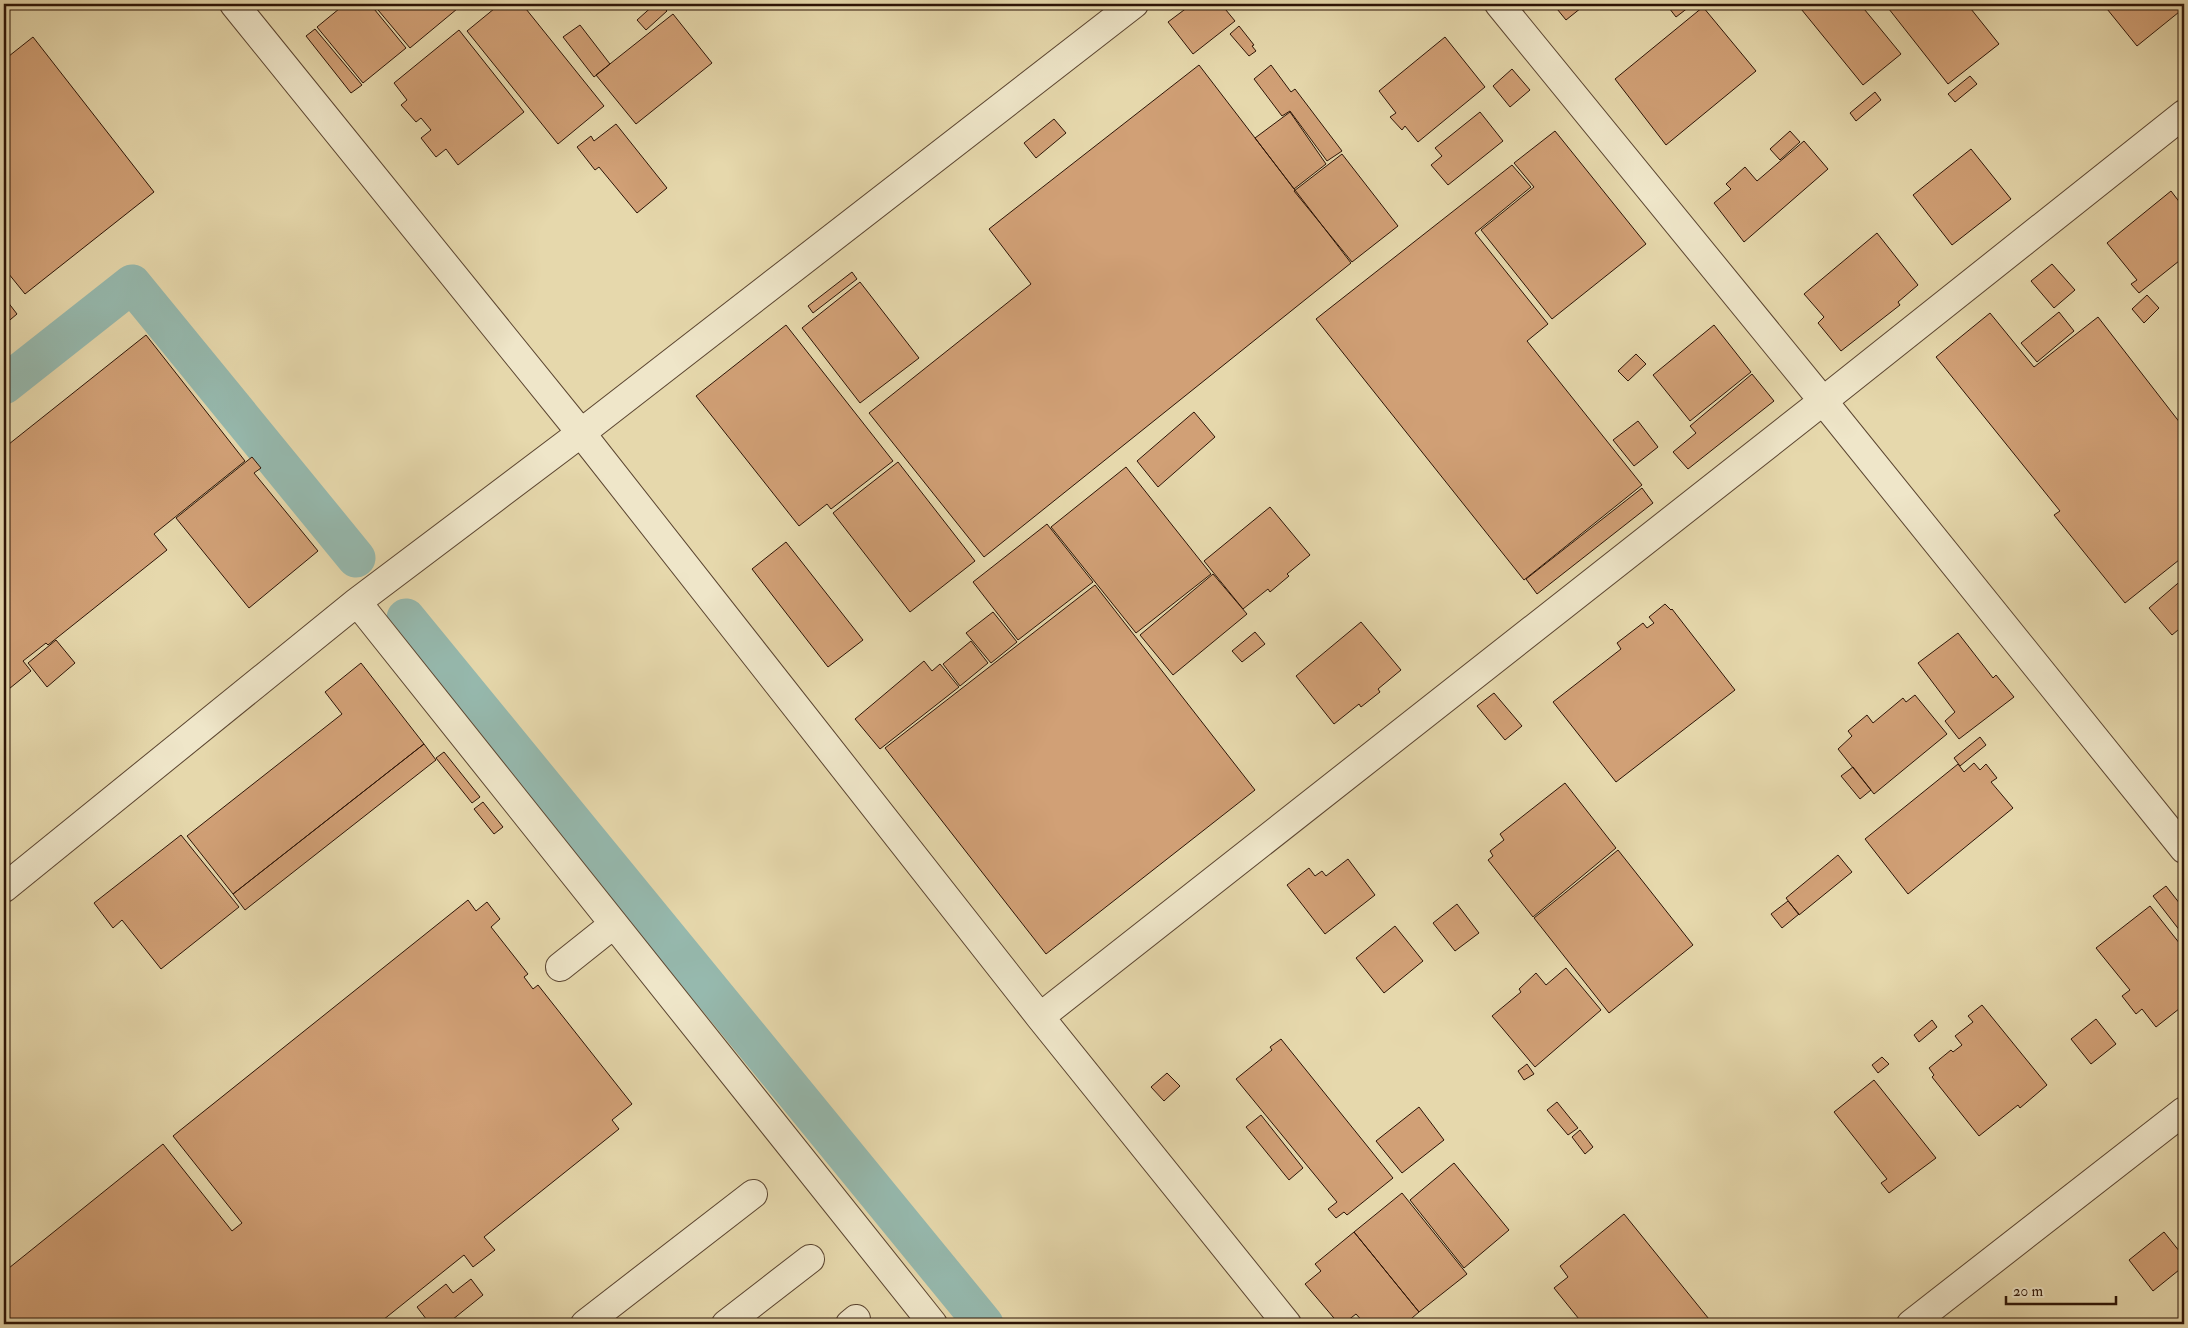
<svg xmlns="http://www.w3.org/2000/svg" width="2188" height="1328" viewBox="0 0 2188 1328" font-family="'IM FELL Double Pica',serif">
<rect width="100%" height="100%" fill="#e6d8ac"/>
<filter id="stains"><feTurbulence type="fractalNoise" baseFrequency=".004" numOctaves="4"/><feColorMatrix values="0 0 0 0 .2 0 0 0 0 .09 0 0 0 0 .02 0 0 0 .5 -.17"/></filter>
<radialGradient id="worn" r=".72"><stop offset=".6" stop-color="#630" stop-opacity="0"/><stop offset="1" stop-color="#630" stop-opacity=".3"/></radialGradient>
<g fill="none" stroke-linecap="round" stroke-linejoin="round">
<!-- canal -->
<path stroke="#96b9ae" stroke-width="39" d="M4,385L132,284L356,558
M406,618L984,1324"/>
</g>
<!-- building -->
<path fill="#d1a076" stroke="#2d1406" d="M345,4H370L406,48L363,83L317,27Z
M373,4H463L410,48Z
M500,4H522L604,106L558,144L467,31Z
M655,4H661L667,11L646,30L637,20Z
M1192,4H1221L1235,21L1193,54L1168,22Z
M1553,4H1586L1566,20Z
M1666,4H1693L1676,17Z
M1797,4H1860L1901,54L1863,85Z
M1885,4H1967L1999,44L1948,84Z
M2103,4H2184V8L2137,46Z
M1703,7L1756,71L1666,145L1615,79Z
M673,14L712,63L636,124L596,75Z
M580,25L610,64L594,77L563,37Z
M1239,26L1254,45L1252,46L1256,51L1249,56L1230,34Z
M315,29L362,85L351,93L306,36Z
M459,30L524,112L458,165L446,149L436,157L421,138L431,130L421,118L416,122L401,105L407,100L394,83Z
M33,37L154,192L25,294L4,268V60Z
M1445,37L1485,87L1418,142L1405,126L1402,130L1390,117L1396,113L1379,91Z
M1199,65L1351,263L984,557L869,413L1031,284L989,229Z
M1271,65L1291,92L1295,89L1342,151L1327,161L1290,111L1282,116L1254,79Z
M1512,69L1530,90L1510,107L1493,86Z
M1970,76L1977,84L1955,102L1948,94Z
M1875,92L1881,100L1856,121L1850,113Z
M1290,112L1326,164L1294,189L1255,138Z
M1480,112L1503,141L1448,185L1431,165L1442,156L1435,148Z
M1054,119L1066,133L1036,158L1024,143Z
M616,124L667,188L637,213L599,167L595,170L577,147L591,136L594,141Z
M1555,131L1646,244L1552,319L1481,230L1534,187L1514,163Z
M1790,131L1800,142L1780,160L1770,149Z
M1804,141L1828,169L1744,242L1714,203L1731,189L1726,184L1745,167L1757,181Z
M1971,149L2011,199L1952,245L1913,195Z
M1342,154L1398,226L1352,262L1294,191Z
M1512,165L1531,187L1475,233L1548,324L1527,341L1642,485L1524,580L1316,319Z
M2171,191L2184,208V257L2139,293L2131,284L2137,280L2107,243Z
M1877,233L1918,285L1898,302L1900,305L1841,351L1818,323L1824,317L1804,294Z
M2052,264L2075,290L2054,308L2031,281Z
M852,272L857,279L813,313L808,306Z
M860,282L919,358L860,403L802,328Z
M2147,295L2159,308L2144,323L2132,309Z
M4,297L17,314L4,325Z
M2059,312L2074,331L2037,362L2021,343Z
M1990,313L2034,367L2098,317L2184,428V556L2125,603L2054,515L2060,511L1936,357Z
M786,325L893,461L831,509L827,504L799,526L696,396Z
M1714,325L1751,372L1690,421L1653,375Z
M146,335L245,461L154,534L167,550L48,645L46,643L23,661L31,671L4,693V448Z
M1636,354L1646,364L1628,381L1618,371Z
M1752,374L1774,401L1688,469L1673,452L1696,433L1690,426Z
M1194,412L1215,437L1158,487L1137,461Z
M1638,421L1658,447L1634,466L1613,440Z
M252,457L261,468L254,473L318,551L249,608L176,518Z
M898,462L975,561L910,612L833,513Z
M1126,467L1211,574L1136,633L1051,527Z
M1642,488L1653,503L1537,594L1526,579Z
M1270,507L1310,555L1287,574L1289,576L1270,592L1268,589L1243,609L1204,561Z
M1047,524L1093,582L1018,640L973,582Z
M786,542L863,640L828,667L752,569Z
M1213,574L1247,614L1173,675L1140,635Z
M2184,578V625L2172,635L2149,608Z
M1095,585L1255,790L1046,954L885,748Z
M1665,604L1671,610L1672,609L1735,690L1616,782L1553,702L1621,649L1617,643L1643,623L1647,628L1654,623L1649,617Z
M993,612L1017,642L991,663L966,633Z
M1361,622L1401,670L1378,689L1380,692L1361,707L1359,704L1334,724L1296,676Z
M1255,632L1265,644L1242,662L1232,651Z
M1958,633L1993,678L1996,675L2014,697L1959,739L1945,721L1955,712L1918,663Z
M56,640L75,663L47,687L28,663Z
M971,641L988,663L960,686L943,664Z
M924,661L932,671L940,664L959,687L880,749L855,719Z
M361,663L424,744L233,894L187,836L342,714L325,692Z
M1494,693L1522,726L1505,740L1477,706Z
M1915,695L1947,734L1874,794L1838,749L1852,736L1848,731L1867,715L1873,723L1903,698L1906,702Z
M1980,737L1986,745L1960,766L1954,758Z
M424,744L436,760L245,910L233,894Z
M444,752L480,797L472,803L436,758Z
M1974,763L1980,770L1986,764L1997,778L1991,782L2013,808L1908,894L1865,839L1958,764L1964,772Z
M1853,767L1871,790L1860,799L1841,776Z
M1565,783L1616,848L1533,917L1488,860L1493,856L1490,851L1504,840L1500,834Z
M483,802L503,827L494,834L474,809Z
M181,835L239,907L161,969L122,920L113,928L94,903Z
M1618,850L1693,945L1609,1013L1534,918Z
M1838,855L1852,872L1799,915L1786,898Z
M1348,859L1375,895L1325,934L1287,885L1309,868L1315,876L1322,871L1326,876Z
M2166,886L2184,909V936L2153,896Z
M468,900L476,911L487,902L500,919L491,927L528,974L524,977L533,989L538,985L632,1104L612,1120L619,1129L484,1237L495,1250L473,1267L464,1255L378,1324H4V1272L163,1144L232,1231L242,1223L173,1136Z
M1788,901L1799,914L1782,928L1771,914Z
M1457,904L1479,933L1455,951L1433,923Z
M2150,906L2184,949V1005L2156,1027L2142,1009L2136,1014L2122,996L2130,990L2096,948Z
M1395,926L1423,961L1384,993L1356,958Z
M1566,968L1601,1010L1535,1067L1492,1016L1521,992L1519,989L1536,973L1546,985Z
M1982,1005L2047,1085L2020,1108L2018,1105L1979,1136L1932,1077L1934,1075L1929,1068L1951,1050L1953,1052L1962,1045L1955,1036L1973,1022L1968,1016Z
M2096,1019L2116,1044L2091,1064L2071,1039Z
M1932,1020L1937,1027L1919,1042L1914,1035Z
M1281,1039L1393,1178L1347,1215L1344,1212L1336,1218L1328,1209L1337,1202L1236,1079L1272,1050L1270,1047Z
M1882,1057L1889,1064L1878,1073L1872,1065Z
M1527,1064L1534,1074L1524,1080L1518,1071Z
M1167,1073L1180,1086L1164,1101L1151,1087Z
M1874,1080L1936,1158L1889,1193L1881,1183L1887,1179L1834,1112Z
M1557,1102L1578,1128L1568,1135L1547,1110Z
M1419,1107L1444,1140L1402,1173L1376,1141Z
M1261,1115L1303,1168L1289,1180L1246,1127Z
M1580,1130L1593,1147L1585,1154L1572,1137Z
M1454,1163L1509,1230L1464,1268L1410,1200Z
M1402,1193L1467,1274L1419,1312L1354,1232Z
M1624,1214L1713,1324H1583L1554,1288L1568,1277L1560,1266Z
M1354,1232L1419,1312L1405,1324H1365L1356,1314L1343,1324H1339L1305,1284L1321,1271L1315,1264Z
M2164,1232L2184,1257V1266L2153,1291L2129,1260Z
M471,1279L483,1295L447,1324H430L417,1307L446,1284L453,1293Z"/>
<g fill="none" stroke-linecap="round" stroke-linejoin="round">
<defs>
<path id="minor" d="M234,4L581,433L1040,1017L1287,1324
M1499,4L1823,401L2184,849
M357,602L933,1324
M4,888L357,602L581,433L1134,4
M560,967L614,924
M1040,1017L1823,401L2184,114
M585,1324L753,1194
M726,1324L810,1259
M850,1324L856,1319
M1911,1324L2184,1111"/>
</defs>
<!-- minor casing -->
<use href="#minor" stroke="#5b4530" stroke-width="30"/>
<!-- minor -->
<use href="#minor" stroke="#efe6c9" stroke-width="28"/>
</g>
<!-- margin -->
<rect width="2188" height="1328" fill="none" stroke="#e6d8ac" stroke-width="20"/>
<rect x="5" y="5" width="2178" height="1318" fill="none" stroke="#2d1406" stroke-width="2.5"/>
<rect x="10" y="10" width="2168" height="1308" fill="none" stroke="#2d1406"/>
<!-- scale -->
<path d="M2006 1296v8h110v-8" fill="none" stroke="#2d1406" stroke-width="2.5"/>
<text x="2013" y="1296" font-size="15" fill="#2d1406" stroke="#efe6c9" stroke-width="4" paint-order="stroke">20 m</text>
<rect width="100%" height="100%" filter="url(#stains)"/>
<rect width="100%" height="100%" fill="url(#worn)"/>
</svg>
